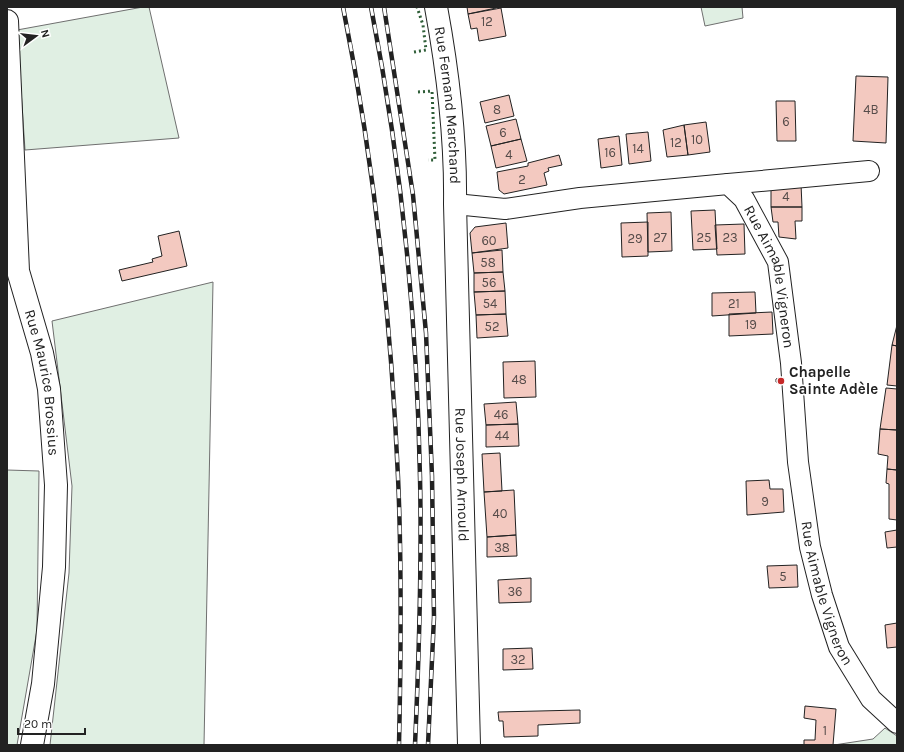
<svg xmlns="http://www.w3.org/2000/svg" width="904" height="752" viewBox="0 0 904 752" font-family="Karla,sans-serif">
<rect width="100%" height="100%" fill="#fff"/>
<!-- green -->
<path fill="#e0efe3" stroke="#6f6f6f" d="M143,7H149L179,138L25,150L17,30Z
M701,7H742L743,18L705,26Z
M213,282L204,745H50L69,573L72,486L52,321Z
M7,470L39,471L37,630L17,745H7Z
M885,728L897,736V745H834L873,739Z"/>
<!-- building -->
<path fill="#f3c9c0" stroke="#222" d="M467,7H496V8L468,14Z
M501,8L506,36L479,41L477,28L471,29L468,14Z
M856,76L888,77L886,143L853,141Z
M509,95L514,116L485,123L480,102Z
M776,101H795L796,141H777Z
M516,119L521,139L491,146L486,126Z
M706,122L710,152L688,155L684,125Z
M684,125L688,155L667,157L663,130Z
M648,132L651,161L629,164L626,134Z
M619,136L622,165L601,168L598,139Z
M521,139L527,161L496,168L491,146Z
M559,155L562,165L548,168L549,171L544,173L547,185L504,194L499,190L497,172L528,166V163Z
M771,184H801L802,207H771Z
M771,207H802V221H795L796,239L779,237L778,222H773Z
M715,210L717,249L693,250L691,211Z
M671,212L672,251L648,252L647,213Z
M648,222V256L622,257L621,223Z
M506,223L508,248L472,253L470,233L475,227Z
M744,224L745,254L717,255L715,225Z
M179,231L187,266L122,281L119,270L153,262L152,259L162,256L158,236Z
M502,250L503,272L474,273L472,253Z
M503,272L505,291L474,292V273Z
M505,291L506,314L476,315L474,292Z
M755,292L756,313L712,316V293Z
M772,312L773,334L729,336V314Z
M506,314L508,336L477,338L476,315Z
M897,325V346L892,345Z
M892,345L897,346V386L887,385Z
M535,361L536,397L504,398L503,362Z
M779,378H786V384L776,382V379Z
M886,388L897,389V430L880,429Z
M516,402L518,424L486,425L484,404Z
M518,424L519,446L486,447V425Z
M880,429L897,430V470L887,469L888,456L878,454Z
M500,453L502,491L484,492L482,454Z
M887,469L897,470V520L889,519V484L886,483Z
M769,480L770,489H783L784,512L747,515L746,481Z
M514,490L516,535L487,537L484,492Z
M897,530V547L887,548L885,532Z
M516,535L517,556L487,557V537Z
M797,565L798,587L769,588L767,566Z
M531,578V602L499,603L498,580Z
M897,623V647L887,648L885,625Z
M532,648L533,669L503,670V649Z
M805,706L836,709L833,745H804V740H815L816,720L804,718Z
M580,710V723L538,725V736L504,737L503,721H499L498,712Z"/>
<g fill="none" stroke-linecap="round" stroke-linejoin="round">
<defs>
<g id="street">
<path d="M728,184L869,171"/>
<path id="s1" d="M455,204L505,209L580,198L728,184L744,199L778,262L791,363L798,462L810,547L822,595L839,647L871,699L897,723"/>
</g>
<g id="secondary">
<path id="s2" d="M436,7C448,72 456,138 455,204L469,745"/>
<path id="s3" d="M7,21L18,271L42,353L49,389L56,485L54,567L43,684L32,745"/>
</g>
</defs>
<!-- street casing -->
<use href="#street" stroke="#222" stroke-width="22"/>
<!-- secondary casing -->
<use href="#secondary" stroke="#222" stroke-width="24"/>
<!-- street -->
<use href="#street" stroke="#fff" stroke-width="20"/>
<!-- secondary -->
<use href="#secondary" stroke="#fff" stroke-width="22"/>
<defs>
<path id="rail" d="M343,7C374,161 391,320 398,477C402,566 401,656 399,745
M371,7C401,160 417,321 420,477C422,566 419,656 415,745
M384,7L413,195L426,333L432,476L434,617L428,745"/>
</defs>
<!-- rail casing -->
<use href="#rail" stroke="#222" stroke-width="4.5"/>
<!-- rail -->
<use href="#rail" stroke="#fff" stroke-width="3" stroke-dasharray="9" stroke-linecap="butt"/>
<!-- hedge -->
<path stroke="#2f5e38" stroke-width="3" stroke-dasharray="2 3" stroke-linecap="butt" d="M414,52L426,50L423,25L417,7
M418,92L432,91L435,160H428"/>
</g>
<!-- markers -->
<circle fill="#c62828" stroke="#fff" stroke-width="1.5" cx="781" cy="381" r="4"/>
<g text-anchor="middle" stroke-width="3" stroke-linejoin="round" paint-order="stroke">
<!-- number labels -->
<g font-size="13" fill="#564c4a">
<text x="487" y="26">12</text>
<text x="497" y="114">8</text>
<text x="871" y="114">4B</text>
<text x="786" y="126">6</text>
<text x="503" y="137">6</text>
<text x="697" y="144">10</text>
<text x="676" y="147">12</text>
<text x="638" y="153">14</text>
<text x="610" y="157">16</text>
<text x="509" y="159">4</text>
<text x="522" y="184">2</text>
<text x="786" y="201">4</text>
<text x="660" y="242">27</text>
<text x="704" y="242">25</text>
<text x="730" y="242">23</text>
<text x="635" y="243">29</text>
<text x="489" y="245">60</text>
<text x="488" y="267">58</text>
<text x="489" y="287">56</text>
<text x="490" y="308">54</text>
<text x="734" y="308">21</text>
<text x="751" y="329">19</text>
<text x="492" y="331">52</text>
<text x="519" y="384">48</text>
<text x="501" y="419">46</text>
<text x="502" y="440">44</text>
<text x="765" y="506">9</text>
<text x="500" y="518">40</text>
<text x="502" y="552">38</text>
<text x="783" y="581">5</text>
<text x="515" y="596">36</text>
<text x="518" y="664">32</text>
<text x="825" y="735">1</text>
</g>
<!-- street labels -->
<g font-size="15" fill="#222" stroke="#fff">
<text dy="5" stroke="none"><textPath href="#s2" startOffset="99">Rue Fernand Marchand</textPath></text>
<text dy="5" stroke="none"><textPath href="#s1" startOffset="380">Rue Aimable Vigneron</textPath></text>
<text dy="5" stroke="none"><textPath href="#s3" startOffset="365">Rue Maurice Brossius</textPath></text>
<text dy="5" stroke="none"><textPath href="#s2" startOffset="469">Rue Joseph Arnould</textPath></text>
<text dy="5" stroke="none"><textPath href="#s1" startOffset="704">Rue Aimable Vigneron</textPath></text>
</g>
<!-- poi labels -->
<g font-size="15" font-weight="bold" fill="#222" stroke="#fff" text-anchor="start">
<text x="789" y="377">Chapelle<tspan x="789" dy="17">Sainte Adèle</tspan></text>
</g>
</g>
<!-- border -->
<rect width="904" height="752" fill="none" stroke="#222222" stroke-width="16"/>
<!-- north arrow -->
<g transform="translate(36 36) rotate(75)" stroke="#ffffff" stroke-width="3" paint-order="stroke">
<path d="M0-3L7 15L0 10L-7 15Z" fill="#222222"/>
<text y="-6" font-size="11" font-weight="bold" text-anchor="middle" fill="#222222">N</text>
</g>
<!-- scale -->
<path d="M18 728v6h67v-6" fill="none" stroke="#222222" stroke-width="2"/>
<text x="24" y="728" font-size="12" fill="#222222" stroke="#ffffff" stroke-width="3" paint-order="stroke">20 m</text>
</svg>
